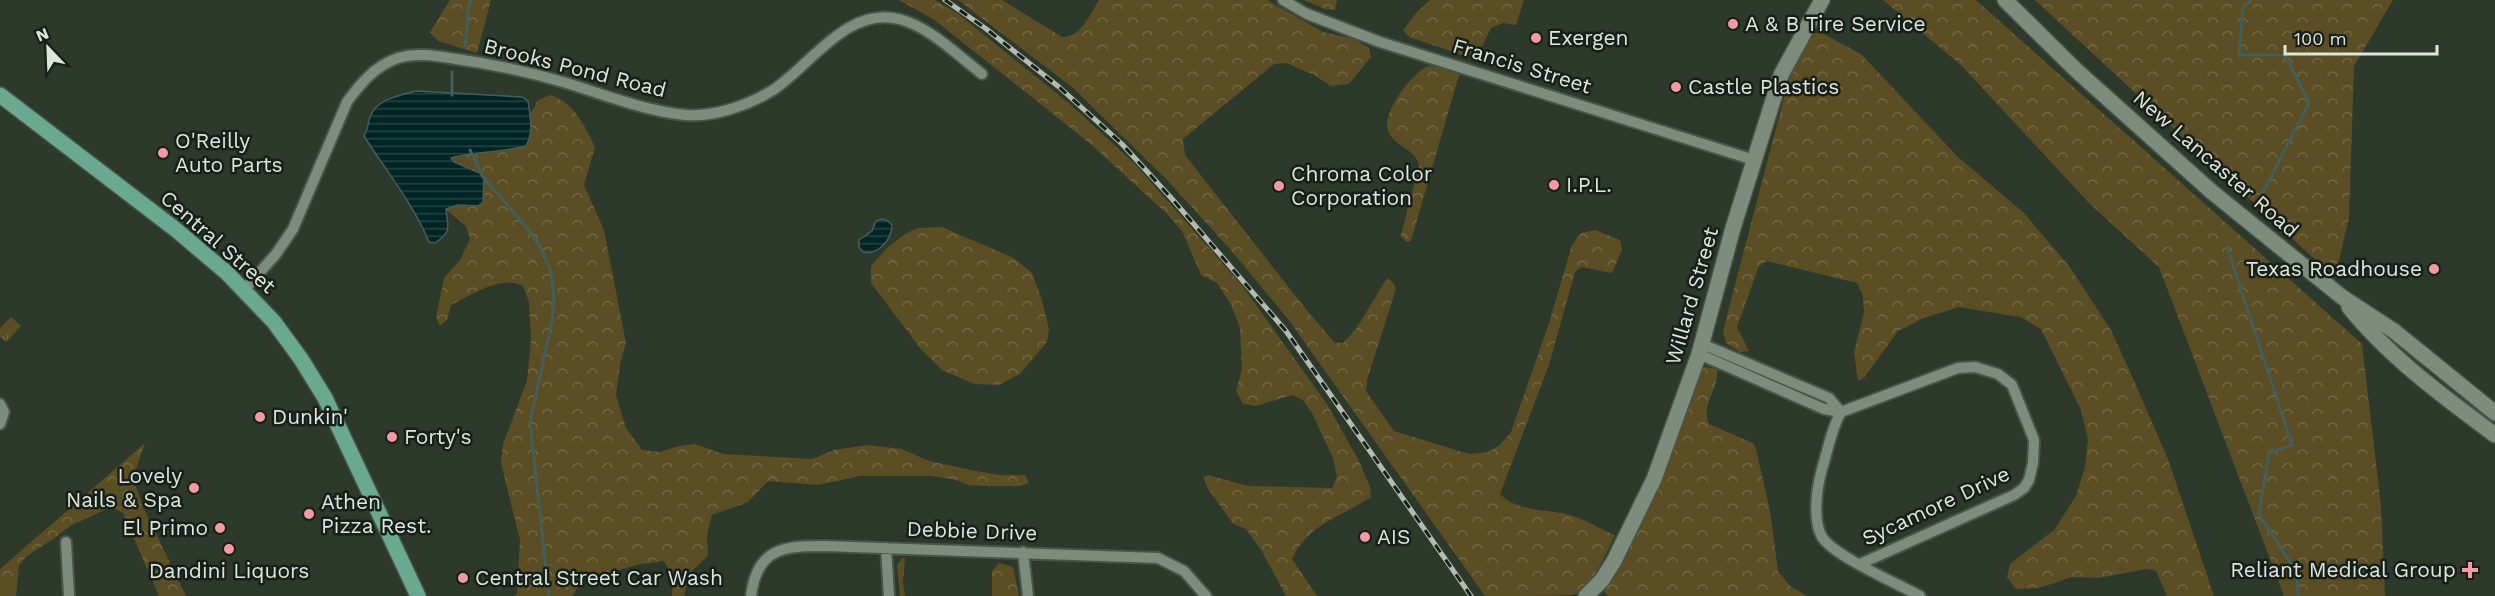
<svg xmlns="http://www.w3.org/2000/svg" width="2495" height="596" viewBox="0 0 2495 596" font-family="'Work Sans',sans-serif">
<defs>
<pattern id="grass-tufts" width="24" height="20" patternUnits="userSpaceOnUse" patternTransform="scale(1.5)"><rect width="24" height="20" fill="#5b4e24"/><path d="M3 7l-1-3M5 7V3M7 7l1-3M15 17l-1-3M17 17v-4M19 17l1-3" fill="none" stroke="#726843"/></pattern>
<pattern id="forest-crowns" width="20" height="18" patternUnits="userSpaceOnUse" patternTransform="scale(1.5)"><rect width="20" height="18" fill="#5b4e24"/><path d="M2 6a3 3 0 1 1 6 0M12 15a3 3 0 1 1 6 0" fill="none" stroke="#726843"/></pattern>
<pattern id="water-rules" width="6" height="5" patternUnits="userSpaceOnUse" patternTransform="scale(1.5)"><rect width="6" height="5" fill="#012525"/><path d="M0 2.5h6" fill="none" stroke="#264544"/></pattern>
</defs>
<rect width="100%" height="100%" fill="#2c392b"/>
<!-- grass -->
<path fill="url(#grass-tufts)" d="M11,317L21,326L6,342L0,337V328Z"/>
<!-- forest -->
<path fill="url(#forest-crowns)" d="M450,0H491L477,53L438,41L430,32Z
M899,0H935L957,13L1071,105L1135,164L1241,284L1327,404L1359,461L1370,487L1371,497C1340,518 1309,523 1292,559L1317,596H1286L1261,550L1246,529L1233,524L1207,487L1203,477L1208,475L1249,486L1332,488L1337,477L1333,458L1312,413L1303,400L1292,395L1256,406L1243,404L1236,391L1242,369L1240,328L1231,305L1217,283L1201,275L1182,231L1166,213L1094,147L1033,98L933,19Z
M958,0H1002L1062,37C1082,37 1089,15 1099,0H1267L1323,32L1354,39L1369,48L1371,57L1349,84L1331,86L1314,75L1286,63L1274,64L1183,139L1185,155L1305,308L1334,342L1343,343L1356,329L1387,278L1393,282L1396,289L1367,380L1366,391L1394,431L1469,454L1488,452L1500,445L1511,432L1549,323L1572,245L1581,233L1595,230L1620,240L1622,250L1612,273L1581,267L1575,272L1549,365L1500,494C1519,514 1553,508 1576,517C1588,521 1602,530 1615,535C1606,553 1593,587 1573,595C1564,596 1499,596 1485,596L1288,319L1229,248L1168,181L1072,87Z
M1303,0H1337L1335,10L1325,9Z
M1430,0H1524L1516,25L1503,23L1491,28L1478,55H1462L1409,37L1403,30L1417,12Z
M1883,0H1976L2362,344L2381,506L2385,596H2284L2159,267L2089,203L1961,65Z
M2035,0H2393L2354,66L2349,218L2336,273L2323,267Z
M1812,33H1822L1861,54L1958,157L2024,213L2069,266L2111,330L2131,374L2168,459L2214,596H2167L2156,571L2147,569L2098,578L2072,577L2039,588L2016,589L2007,577L2010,564L2055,529L2076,496L2085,467L2088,440L2081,410L2041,329L2020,317L1959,307L1924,318L1898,331L1864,378L1858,381L1854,352L1864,312L1863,296L1857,283L1767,261L1759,266L1737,327L1749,351L1740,352L1726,343L1723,331L1788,82L1802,47Z
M1428,66L1442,67L1459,75L1411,241L1406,242L1401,236L1402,231L1419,165C1415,148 1394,147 1388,131C1381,113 1412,73 1428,66Z
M551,95C575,104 585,126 595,147L584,185L604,230L626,343L620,365L616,395L626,428L642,450L660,452L679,446L695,444L723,454L812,459L834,450L868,445L902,449L929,461L976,471L999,475H1025L1029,483L1020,486H989L968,485L956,480L931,476H860L818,485L768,481L748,502L712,515L707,534L708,556L689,574L684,596H672L673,577L664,561L641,564L583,579L572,596H514L517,594L520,540L501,463L503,444L527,381L531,341L529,302L523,286C501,274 472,295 451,305L447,320L440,326L436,317L444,278L460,260L470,239L466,226L445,209L458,205L471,207L483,175L454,162L451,158C476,151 501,153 526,146L531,129L530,114L538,100Z
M942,227L1014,258L1032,273L1041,297L1049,329L1047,342L1020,374L999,385L974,384L942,370L920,348L871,283V266L887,248L905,234L917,228Z
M1705,367L1717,369C1720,389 1700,404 1709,424L1753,443L1756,449L1770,511L1778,571L1790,586L1807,596H1608L1604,592L1628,550L1644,513L1700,371Z
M145,443L133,478L144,509L186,596H159L123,513L111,507L70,526L53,539L27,556L19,565L16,596H0V569Z
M902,558H905L903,581L905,596H900L897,565Z
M999,563L1013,567L1019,596H992V571Z"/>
<!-- water -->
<path fill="url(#water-rules)" stroke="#435f5c" stroke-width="1.5" d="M416,91L522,97L528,101C530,115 534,133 526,146C501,153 476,151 451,158L454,162L484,175L483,202L478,206L458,205L446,209C448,229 452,231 435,243L429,242C413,203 386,171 364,136C368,129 368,124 370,117C376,99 400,95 416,91Z
M882,219L888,221L892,225C892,239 878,256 863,252L859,247V240L872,231L876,221Z"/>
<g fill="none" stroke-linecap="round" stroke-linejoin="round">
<!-- stream -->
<path stroke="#435f5c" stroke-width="3" d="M2251,0L2243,7L2239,55H2285L2309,103L2258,202
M465,46L469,4L472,0
M452,72V95
M470,150L483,177L524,224L540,246L551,272L554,299L552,321L530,422L549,596
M2227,247L2292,445L2269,453L2259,514L2297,573L2298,596"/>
<defs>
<path id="street" d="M1283,0L1307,14L1380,42L1754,160
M244,290L276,254L293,229L347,102C360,84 376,65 398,58C417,52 437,56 456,59C492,64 529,72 563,82C603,94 644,111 686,115C715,117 749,105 773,90C810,66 847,6 899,19C930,27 957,55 982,74
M1702,344L1829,398L1841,412
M1699,354L1824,409L1841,412L1958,368L1975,367L1998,374L2012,385L2034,440L2033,463L2029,480L2024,488L2014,495L1860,564
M0,404L4,412L0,424
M1841,412C1831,429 1828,450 1822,469C1817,487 1812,519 1822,537C1834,556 1898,584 1920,596
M66,542L69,596
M886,548L889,596
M1023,552L1028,596
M751,596C757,548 783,546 825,546L1158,558L1184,571L1206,596"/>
<path id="secondary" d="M2005,0L2077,71L2212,192L2342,297L2394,331L2495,413
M2349,307C2389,357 2444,397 2495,435
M1586,596L1602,580L1614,561L1654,479L1699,354L1733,228L1781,75L1822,0"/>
<path id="primary" d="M0,95L175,229L227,273L274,322L301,359L325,398L418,596"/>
</defs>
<!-- street casing -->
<use href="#street" stroke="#495449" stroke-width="14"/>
<!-- secondary casing -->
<use href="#secondary" stroke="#495449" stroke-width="18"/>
<!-- primary casing -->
<use href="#primary" stroke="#495449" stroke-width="18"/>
<!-- street -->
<use href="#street" stroke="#7d8c7c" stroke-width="10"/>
<!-- secondary -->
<use href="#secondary" stroke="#7d8c7c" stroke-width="15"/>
<!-- primary -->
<use href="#primary" stroke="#69a990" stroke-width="15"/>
<defs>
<path id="rail" d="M945,0L985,28L1059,87L1122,144L1173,200L1286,331L1471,596"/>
</defs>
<!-- rail casing -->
<use href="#rail" stroke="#b2bcb2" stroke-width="5"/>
<!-- rail -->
<use href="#rail" stroke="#181f18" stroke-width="3" stroke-dasharray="9" stroke-linecap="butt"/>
</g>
<!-- markers -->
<g fill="#f49aa1" stroke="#181f18" stroke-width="2">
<circle cx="1733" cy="24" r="6"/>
<circle cx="1536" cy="38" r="6"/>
<circle cx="1676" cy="87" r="6"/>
<circle cx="163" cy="153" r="6"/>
<circle cx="1554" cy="185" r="6"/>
<circle cx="1279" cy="186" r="6"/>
<circle cx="2434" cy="269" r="6"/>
<circle cx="260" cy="417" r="6"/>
<circle cx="392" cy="437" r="6"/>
<circle cx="194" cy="488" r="6"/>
<circle cx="309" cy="514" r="6"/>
<circle cx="220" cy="528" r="6"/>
<circle cx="1365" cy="537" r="6"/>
<circle cx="229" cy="549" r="6"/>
<path d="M2467 561h6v6h6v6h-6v6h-6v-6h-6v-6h6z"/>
<circle cx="463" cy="578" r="6"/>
</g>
<g text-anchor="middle" stroke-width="5" stroke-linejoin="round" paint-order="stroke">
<!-- poi labels -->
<g font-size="21" fill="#dee7de" stroke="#181f18" text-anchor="start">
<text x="1745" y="31">A &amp; B Tire Service</text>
<text x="1548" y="45">Exergen</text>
<text x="1688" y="94">Castle Plastics</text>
<text x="175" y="148">O'Reilly<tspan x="175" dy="24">Auto Parts</tspan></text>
<text x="1291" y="181">Chroma Color<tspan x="1291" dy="24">Corporation</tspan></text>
<text x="1566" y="192">I.P.L.</text>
<text x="2422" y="276" text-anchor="end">Texas Roadhouse</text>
<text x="272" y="424">Dunkin'</text>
<text x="404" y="444">Forty's</text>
<text x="182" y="483" text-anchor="end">Lovely<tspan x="182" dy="24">Nails &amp; Spa</tspan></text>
<text x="321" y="509">Athen<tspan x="321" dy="24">Pizza Rest.</tspan></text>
<text x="208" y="535" text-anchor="end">El Primo</text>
<text x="1377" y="544">AIS</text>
<text x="2456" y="577" text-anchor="end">Reliant Medical Group</text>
<text x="229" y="578" text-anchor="middle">Dandini Liquors</text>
<text x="475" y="585">Central Street Car Wash</text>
</g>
<!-- street labels -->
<g font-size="21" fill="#dee7de" stroke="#181f18">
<text transform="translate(1522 66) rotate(17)" y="7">Francis Street</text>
<text transform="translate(575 68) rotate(14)" y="7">Brooks Pond Road</text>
<text transform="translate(2216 164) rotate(41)" y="7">New Lancaster Road</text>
<text transform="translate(218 242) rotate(41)" y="7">Central Street</text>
<text transform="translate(1692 296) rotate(-74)" y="7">Willard Street</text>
<text transform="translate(1936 506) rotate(-25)" y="7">Sycamore Drive</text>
<text transform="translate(972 531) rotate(2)" y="7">Debbie Drive</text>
</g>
</g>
<!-- north arrow -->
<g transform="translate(48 48) rotate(337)" stroke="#181f18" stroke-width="4.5" paint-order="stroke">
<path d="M0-4.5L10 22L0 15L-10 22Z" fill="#dee7de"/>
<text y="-9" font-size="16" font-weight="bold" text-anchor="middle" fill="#dee7de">N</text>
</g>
<!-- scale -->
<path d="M2285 45v9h152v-9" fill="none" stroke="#dee7de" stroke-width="3"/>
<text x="2294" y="45" font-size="18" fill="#dee7de" stroke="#181f18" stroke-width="4.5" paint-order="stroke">100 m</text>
</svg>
